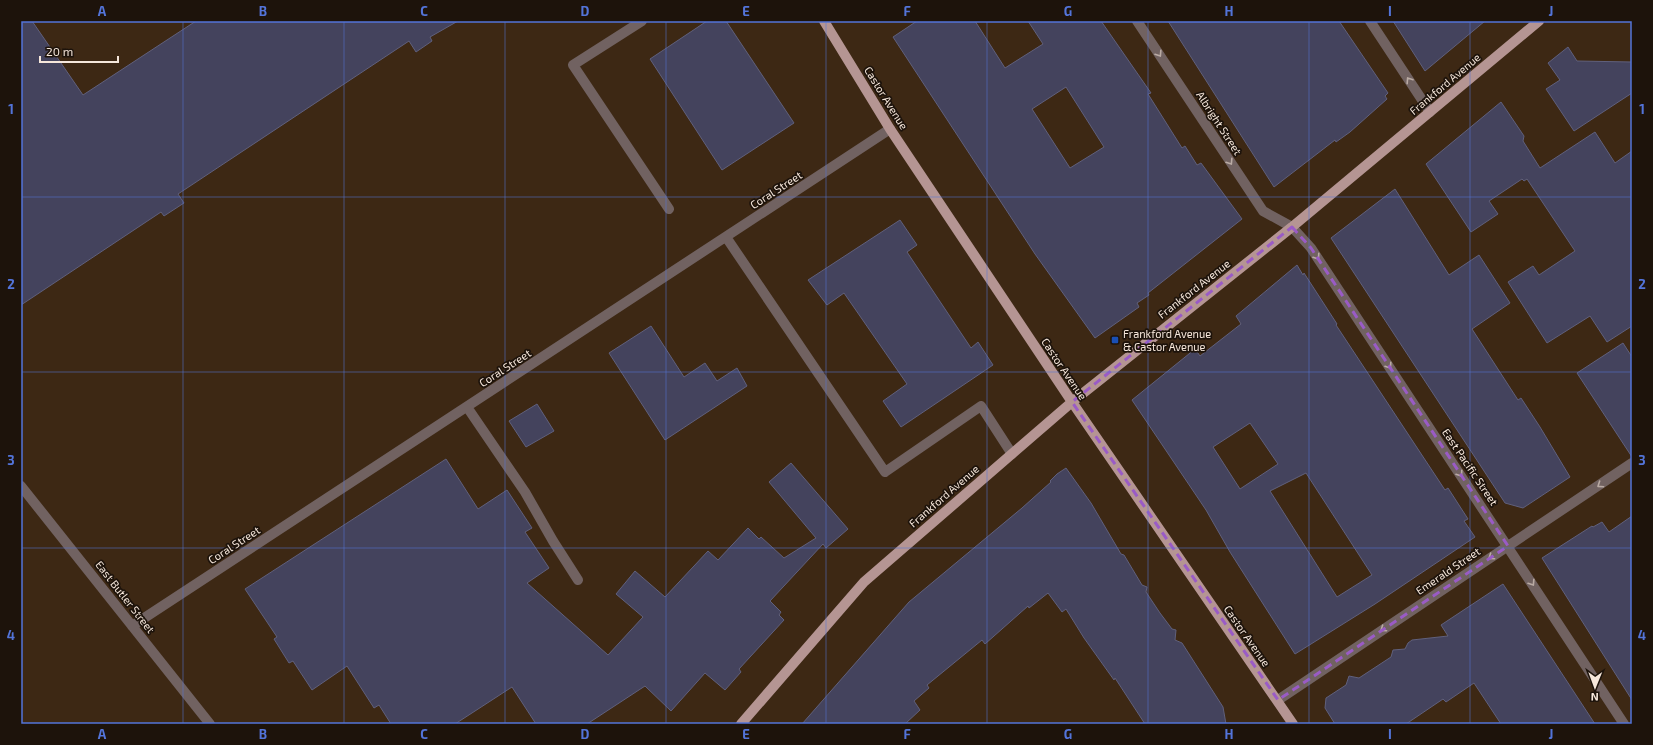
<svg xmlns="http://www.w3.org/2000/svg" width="1653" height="745" viewBox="0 0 1653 745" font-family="'Exo 2',sans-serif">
<rect width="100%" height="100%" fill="#3d2814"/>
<!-- building -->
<path fill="#44435d" stroke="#60607c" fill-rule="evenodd" d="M21,21H32L83,95L196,21H458L430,37L432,41L416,52L409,41L178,194L184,203L164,216L161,212L21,305Z
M707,21H726L794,123L722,170L650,59Z
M917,21H975L1005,68L1043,44L1028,21H1101L1151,93L1148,94L1182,148L1185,146L1197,165L1201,163L1242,219L1148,293L1149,295L1137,303L1139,307L1095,338L1035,254L893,37ZM1066,87L1104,147L1070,168L1032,109Z
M1168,21H1339L1388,93L1385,96L1387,99L1350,132L1336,142L1335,140L1274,187Z
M1393,21H1485L1425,71Z
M1568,47L1577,61L1632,62V93L1574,131L1546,89L1560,80L1548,63Z
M1501,102L1524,136L1523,141L1540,168L1595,132L1615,163L1632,151V326L1607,342L1590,316L1547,343L1508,282L1533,266L1539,275L1575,251L1527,179L1524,181L1522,179L1489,201L1498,214L1471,232L1426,164Z
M1395,189L1449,275L1479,255L1510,303L1472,329L1518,400L1521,398L1540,427L1570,477L1523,508L1505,503L1331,238Z
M900,220L917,245L907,252L971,348L978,342L993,365L901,427L883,401L907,384L844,293L827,305L808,280Z
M1297,265L1303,275L1304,273L1337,324L1336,325L1445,490L1448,488L1468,519L1464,521L1475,537L1375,604L1295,654L1230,552L1206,510L1132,400L1195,349L1200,356L1241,324L1236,316ZM1250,423L1278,464L1240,489L1213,447ZM1306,473L1372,575L1337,597L1270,491Z
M651,326L684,377L705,363L717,381L737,368L747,386L665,440L609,353Z
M1623,343L1632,357V457L1577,373Z
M537,404L554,431L526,447L509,421Z
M446,459L478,509L507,490L532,528L525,532L549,568L527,583L608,655L643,617L616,594L635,571L665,597L708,551L718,560L748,528L759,539L761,537L784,558L816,538L769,482L791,463L848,529L826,548L823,544L770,601L781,612L779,615L784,620L739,669L741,672L725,690L705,673L671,711L645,686L587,724H536L512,687L455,724H391L379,705L374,708L347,666L312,690L293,661L289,663L274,639L277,637L245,589Z
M1066,468L1091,503L1121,554L1124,555L1142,585L1147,587L1146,592L1160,613L1172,629L1176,630L1175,640L1182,643L1223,707L1226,724H1145L1115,678L1114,680L1084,638L1066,609L1062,612L1048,593L1029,608L1028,606L985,644L982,640L927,685L929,688L914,701L920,710L905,724H802L909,602L1022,508L1051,482L1050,481L1057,474Z
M1632,516V700L1542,558L1592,526L1593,527L1602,522L1609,532Z
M1503,584L1595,724H1501L1474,683L1446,702L1443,699L1406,724H1335L1325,708L1326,698L1346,685L1349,676L1359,678L1391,657L1393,650L1405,649L1408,643L1412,640L1448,636L1441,625Z"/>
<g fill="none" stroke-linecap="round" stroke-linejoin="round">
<!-- minor -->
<path stroke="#716261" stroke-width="10" d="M642,21L573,65L669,209
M1137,21L1263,211L1292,227L1311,248L1624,724
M1370,21L1430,112
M726,237L885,472L981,406L1012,454
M467,407L525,492L553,541L578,580
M21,486L210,724
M132,626L890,129
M1278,700L1632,463"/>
<!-- major -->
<path stroke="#b59593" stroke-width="10" d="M824,21L890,129L1072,402L1293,724
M741,724L864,582L1072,402L1292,227L1539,21"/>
</g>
<!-- one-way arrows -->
<defs><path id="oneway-chevron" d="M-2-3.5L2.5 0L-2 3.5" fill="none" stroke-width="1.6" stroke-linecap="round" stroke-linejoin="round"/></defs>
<g stroke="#baaba4">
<use href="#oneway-chevron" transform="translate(1159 54) rotate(57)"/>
<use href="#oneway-chevron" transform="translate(1409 80) rotate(-123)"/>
<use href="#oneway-chevron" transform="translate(1230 162) rotate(57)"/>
<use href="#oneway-chevron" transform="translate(1317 257) rotate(56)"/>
<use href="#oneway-chevron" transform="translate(1389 366) rotate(56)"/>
<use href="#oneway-chevron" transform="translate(1460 474) rotate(56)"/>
<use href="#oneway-chevron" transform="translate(1600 485) rotate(146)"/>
<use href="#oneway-chevron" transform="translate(1491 557) rotate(146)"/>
<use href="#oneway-chevron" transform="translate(1532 583) rotate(57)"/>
<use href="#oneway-chevron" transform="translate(1383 629) rotate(146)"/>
</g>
<!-- marked area -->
<path fill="none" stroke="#9a5bc6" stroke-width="3" stroke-dasharray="8 5" stroke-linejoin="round" d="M1292,227L1311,248L1508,546L1278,700L1072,402Z"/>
<!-- grid -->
<path fill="none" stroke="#5374d9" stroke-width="1" stroke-opacity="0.55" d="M183,21V724M344,21V724M505,21V724M666,21V724M826,21V724M987,21V724M1148,21V724M1309,21V724M1470,21V724M21,197H1632M21,372H1632M21,548H1632"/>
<!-- markers -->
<rect fill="#1a4fb4" stroke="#1d130b" stroke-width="1.5" x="1111" y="336" width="8" height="8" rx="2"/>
<g text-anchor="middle" stroke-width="3.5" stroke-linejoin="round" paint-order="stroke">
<!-- street labels -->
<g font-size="11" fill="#f6e7db" stroke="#1d130b">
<text transform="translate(1445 84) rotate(-40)" y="4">Frankford Avenue</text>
<text transform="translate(886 98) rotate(58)" y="4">Castor Avenue</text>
<text transform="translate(1219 123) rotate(57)" y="4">Albright Street</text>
<text transform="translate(776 190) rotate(-33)" y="4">Coral Street</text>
<text transform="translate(1194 289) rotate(-38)" y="4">Frankford Avenue</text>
<text transform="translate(505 368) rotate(-33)" y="4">Coral Street</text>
<text transform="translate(1064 369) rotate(56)" y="4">Castor Avenue</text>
<text transform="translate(1470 467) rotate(56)" y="4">East Pacific Street</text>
<text transform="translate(944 496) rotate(-41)" y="4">Frankford Avenue</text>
<text transform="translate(234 545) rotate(-33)" y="4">Coral Street</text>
<text transform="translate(1448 571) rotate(-34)" y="4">Emerald Street</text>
<text transform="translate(125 597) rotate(52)" y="4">East Butler Street</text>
<text transform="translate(1247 636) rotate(55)" y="4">Castor Avenue</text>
</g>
<!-- poi labels -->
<g font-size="11" fill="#f6e7db" stroke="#1d130b" text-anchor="start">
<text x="1123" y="338">Frankford Avenue<tspan x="1123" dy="13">&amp; Castor Avenue</tspan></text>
</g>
</g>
<!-- border -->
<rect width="1653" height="745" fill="none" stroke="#1d130b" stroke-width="44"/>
<!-- north arrow -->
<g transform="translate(1595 687) rotate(181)" stroke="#1d130b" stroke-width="3" paint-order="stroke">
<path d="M0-3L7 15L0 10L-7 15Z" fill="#f6e7db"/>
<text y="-6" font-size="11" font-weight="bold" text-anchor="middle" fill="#f6e7db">N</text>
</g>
<!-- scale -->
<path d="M40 56v6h78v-6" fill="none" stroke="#f6e7db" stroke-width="2"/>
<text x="46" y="56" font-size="12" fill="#f6e7db" stroke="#1d130b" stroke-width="3" paint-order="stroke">20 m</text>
<rect x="22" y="22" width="1609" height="701" fill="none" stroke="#5374d9" stroke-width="1.5"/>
<g font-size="13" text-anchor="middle" font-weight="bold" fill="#5374d9">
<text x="102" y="16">A</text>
<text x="263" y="16">B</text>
<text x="424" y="16">C</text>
<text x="585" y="16">D</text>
<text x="746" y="16">E</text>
<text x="907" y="16">F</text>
<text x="1068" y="16">G</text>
<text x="1229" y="16">H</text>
<text x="1390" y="16">I</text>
<text x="1551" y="16">J</text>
<text x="11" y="114">1</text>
<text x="1642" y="114">1</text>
<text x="11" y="289">2</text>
<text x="1642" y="289">2</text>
<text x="11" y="465">3</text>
<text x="1642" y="465">3</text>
<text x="11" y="640">4</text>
<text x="1642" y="640">4</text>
<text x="102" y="739">A</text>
<text x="263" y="739">B</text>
<text x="424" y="739">C</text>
<text x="585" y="739">D</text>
<text x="746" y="739">E</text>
<text x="907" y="739">F</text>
<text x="1068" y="739">G</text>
<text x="1229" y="739">H</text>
<text x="1390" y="739">I</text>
<text x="1551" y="739">J</text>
</g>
</svg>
